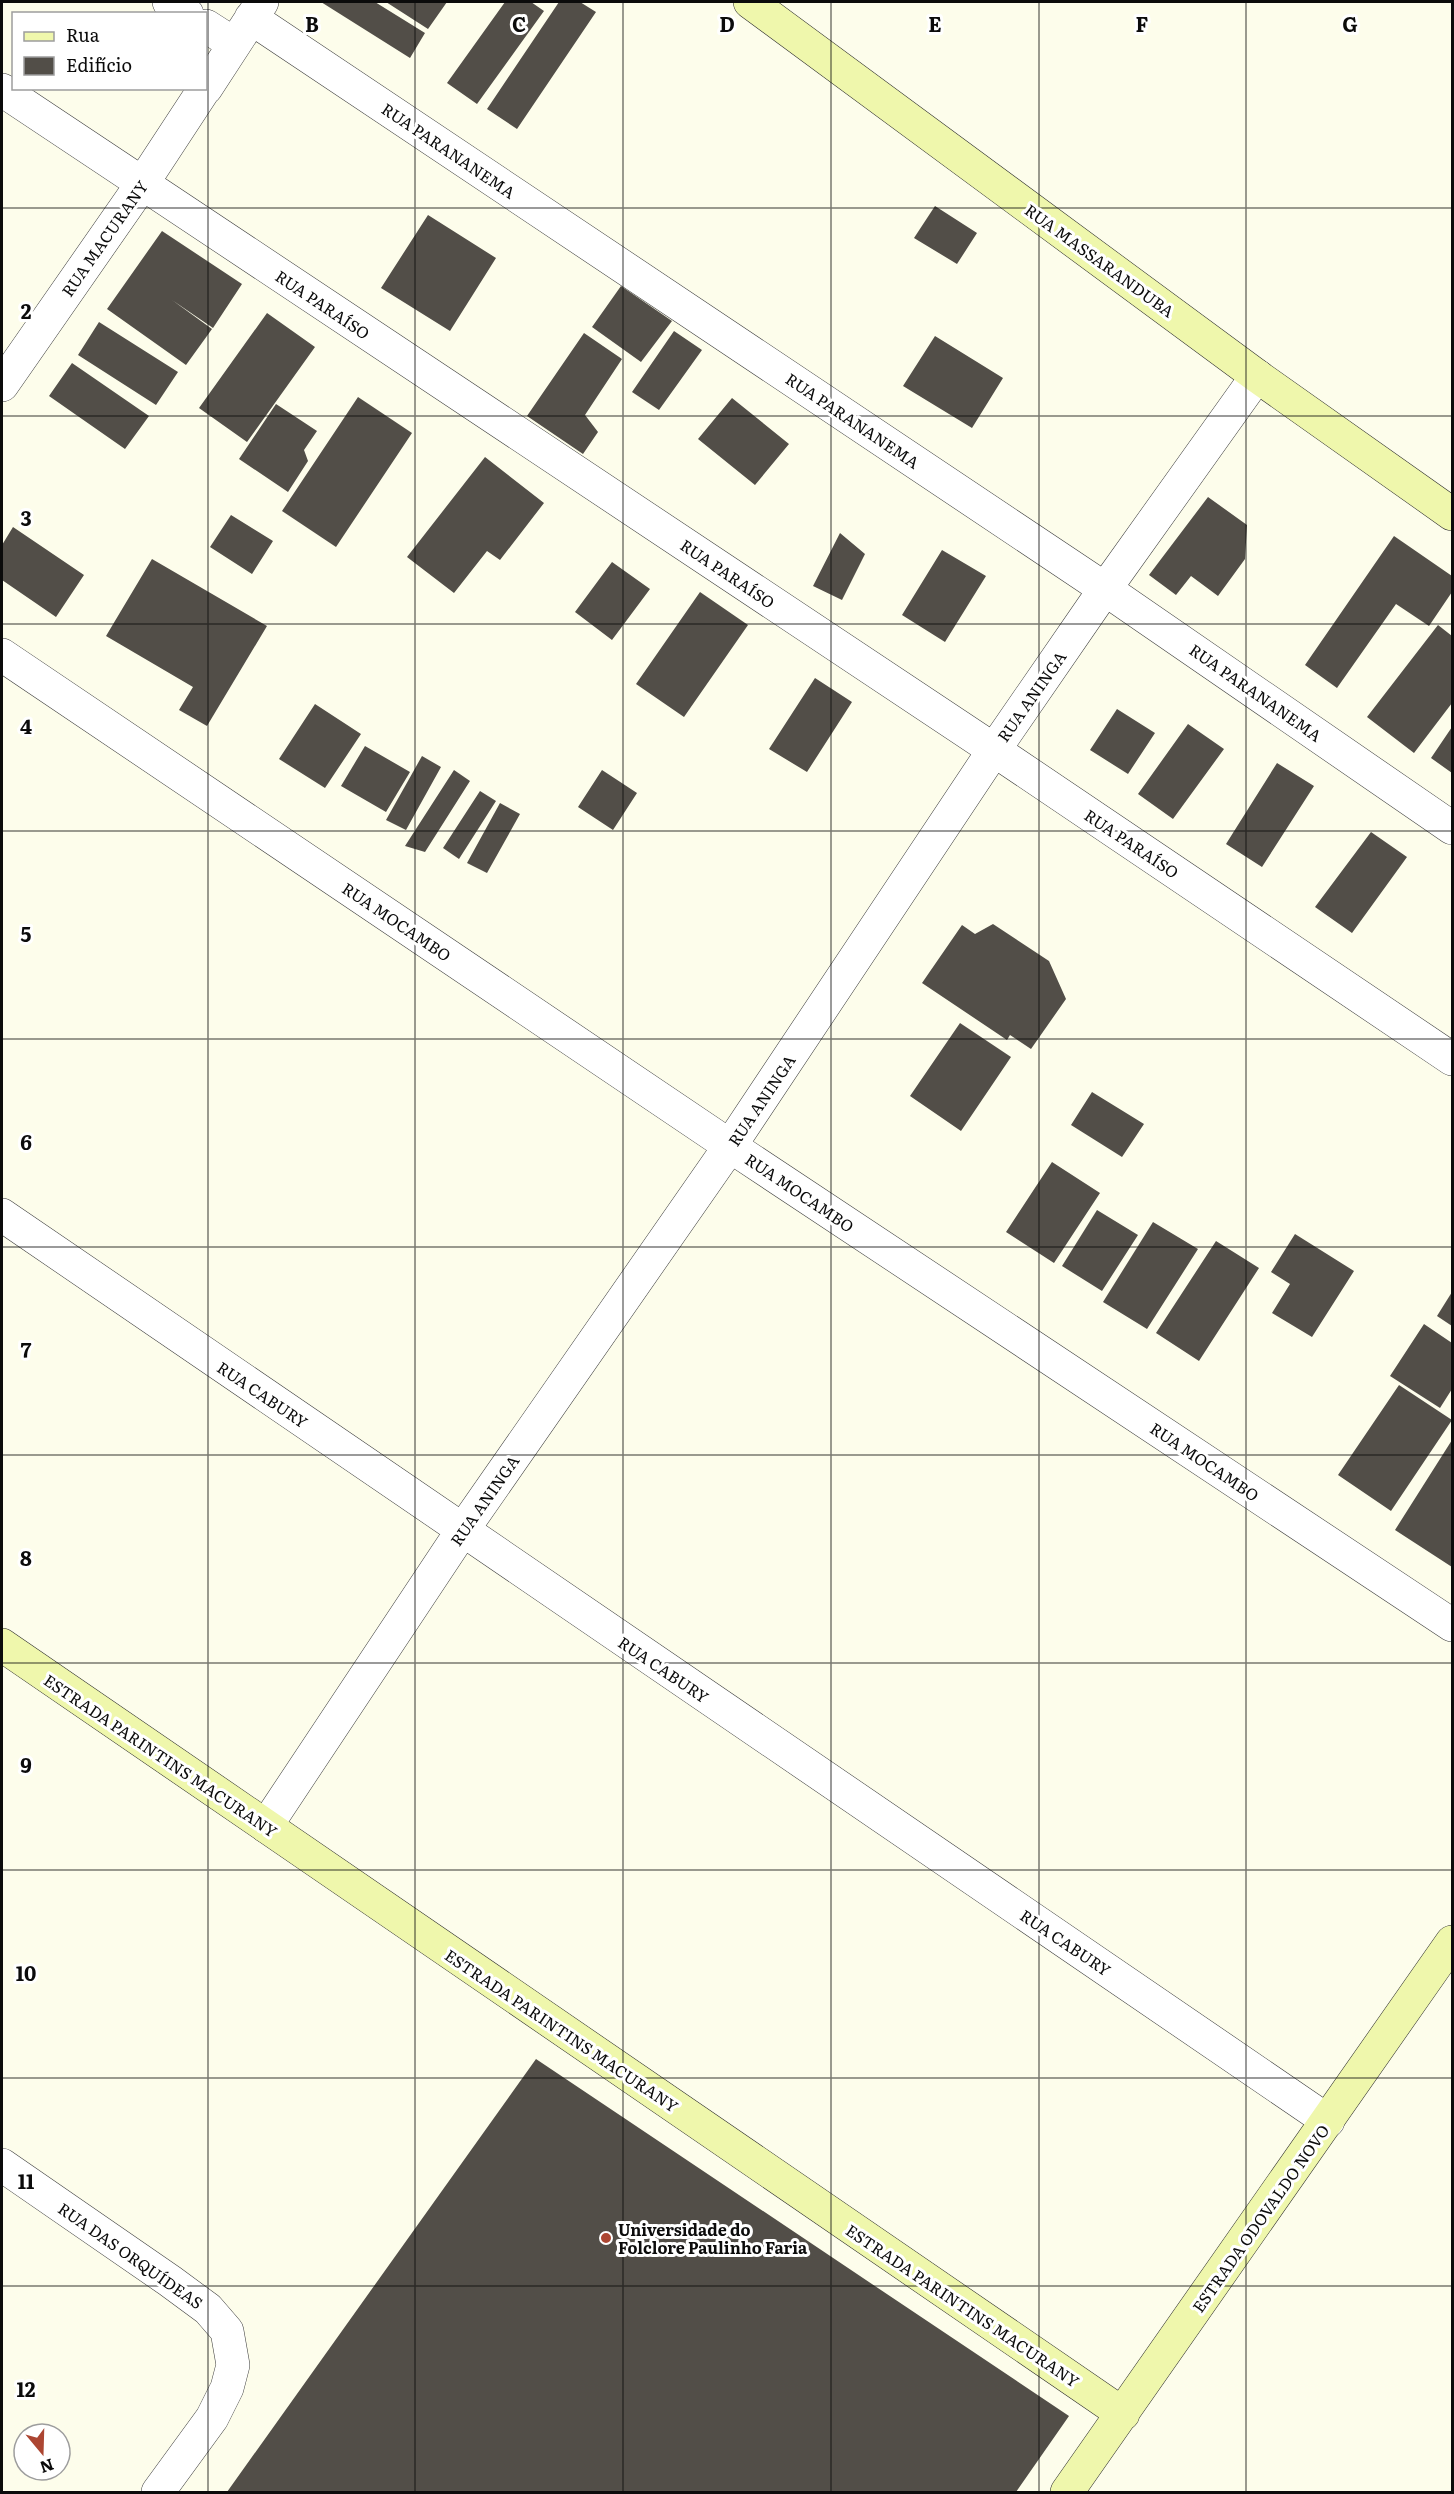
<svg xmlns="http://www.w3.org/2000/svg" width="1454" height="2494" viewBox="0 0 1454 2494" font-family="Literata,serif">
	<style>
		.building { fill: #524e48 }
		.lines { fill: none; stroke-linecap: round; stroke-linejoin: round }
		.street-casing { stroke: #3e3e3e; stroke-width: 34 }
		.secondary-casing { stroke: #2d2d2d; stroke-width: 34 }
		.street { stroke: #fff; stroke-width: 33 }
		.secondary { stroke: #eff7ac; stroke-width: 33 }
		.grid { fill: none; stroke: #0b0b0b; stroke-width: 1.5; stroke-opacity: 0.55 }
		.poi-dot { fill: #ac4632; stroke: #fff; stroke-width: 2 }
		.labels { text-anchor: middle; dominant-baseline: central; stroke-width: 6; stroke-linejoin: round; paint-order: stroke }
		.street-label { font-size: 16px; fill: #0b0b0b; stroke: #fff }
		.poi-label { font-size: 16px; font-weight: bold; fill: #0b0b0b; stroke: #fff; text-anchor: start }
		.grid-label { font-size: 20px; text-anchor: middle; font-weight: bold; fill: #0b0b0b; stroke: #fff; stroke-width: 6; stroke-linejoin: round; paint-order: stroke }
	</style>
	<rect width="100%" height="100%" fill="#fdfdeb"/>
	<path class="building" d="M321 2H375L425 33 410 58Z
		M386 2H447L428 29Z
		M505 2H531L544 11 477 104 447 83Z
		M559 2H580L596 12 517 129 487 109Z
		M935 206 977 233 957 264 914 238Z
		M428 215 496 258 450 331 381 288Z
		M162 231 242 284 213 328 172 300 212 329 186 365 107 309Z
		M621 286 672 321 641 362 592 327Z
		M267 313 315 347 247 442 199 408Z
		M99 322 178 372 156 405 78 355Z
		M674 331 702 350 659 410 632 392Z
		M584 333 622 359 585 415 598 432 583 454 527 416Z
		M935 336 1003 378 972 428 903 386Z
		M72 363 149 416 125 449 49 396Z
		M358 397 412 433 336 547 282 511Z
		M732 398 789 444 755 485 698 439Z
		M276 404 317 431 304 450 308 461 288 492 239 459Z
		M485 457 544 503 500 560 487 551 454 593 407 557Z
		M1208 497 1247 525 1245 559 1218 596 1191 576 1176 595 1149 575Z
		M231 515 273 541 252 574 210 547Z
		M13 527 84 575 56 617 2 580V545Z
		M840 533 865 554 842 600 813 586Z
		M1394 536 1452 576V592L1429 626 1396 604 1337 688 1305 665Z
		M942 550 986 576 945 642 902 615Z
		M152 559 267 626 207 726 179 710 193 687 106 636Z
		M612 562 650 589 612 640 575 612Z
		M700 592 748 625 684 717 636 684Z
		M1438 625 1452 636V703L1414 753 1367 717Z
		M815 678 852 702 807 772 769 749Z
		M315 704 361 734 325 788 279 759Z
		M1117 709 1155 733 1128 774 1090 750Z
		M1188 724 1224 749 1173 819 1138 794Z
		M1452 727V773L1431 758Z
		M365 746 410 772 386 812 341 786Z
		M422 756 441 767 406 830 386 820Z
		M1277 763 1314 786 1262 867 1226 844Z
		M454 770 470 781 425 852 405 846Z
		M602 770 637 793 613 830 578 807Z
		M480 791 496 801 459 859 443 848Z
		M500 803 520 814 487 873 467 863Z
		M1371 832 1407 857 1352 933 1315 907Z
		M993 924 1049 961 1066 999 1031 1049 1010 1035 1007 1040 922 983 962 925 975 934Z
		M960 1023 1011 1057 961 1131 910 1096Z
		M1092 1092 1144 1124 1122 1157 1071 1125Z
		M1052 1162 1100 1193 1054 1263 1006 1232Z
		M1097 1210 1138 1235 1102 1291 1062 1266Z
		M1153 1222 1198 1249 1147 1329 1103 1302Z
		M1295 1234 1354 1271 1312 1337 1272 1313 1290 1284 1271 1272Z
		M1216 1241 1259 1268 1199 1361 1156 1333Z
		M1452 1292V1326L1437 1316Z
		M1424 1324 1452 1343V1389L1440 1408 1390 1376Z
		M1399 1385 1452 1420 1391 1511 1338 1475Z
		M1452 1440V1567L1395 1530Z
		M536 2059 1069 2416 1016 2492H227Z"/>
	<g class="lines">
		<defs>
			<path id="street" d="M169 2 187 14
				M251 18 1105 589 1452 828
				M206 26 234 44
				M206 88 262 2
				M2 90 994 750 1452 1059
				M2 385 142 184 205 88
				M2 655 730 1146 1452 1625
				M2 1215 1328 2121
				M266 1826 462 1531 730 1146 994 750 1105 589 1257 376
				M2 2165 170 2281 208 2309 227 2331 233 2365 227 2388 212 2418 158 2492"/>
			<path id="secondary" d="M750 2 1257 376 1452 514
				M2 1645 1123 2414
				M1067 2492 1452 1942"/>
		</defs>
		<use href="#street" class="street-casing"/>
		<use href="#secondary" class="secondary-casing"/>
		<use href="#street" class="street"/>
		<use href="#secondary" class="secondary"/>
	</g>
	<path class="grid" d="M208 2V2492M415 2V2492M623 2V2492M831 2V2492M1039 2V2492M1246 2V2492M2 208H1452M2 416H1452M2 624H1452M2 831H1452M2 1039H1452M2 1247H1452M2 1455H1452M2 1663H1452M2 1870H1452M2 2078H1452M2 2286H1452"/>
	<circle class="poi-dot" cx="606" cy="2238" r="6"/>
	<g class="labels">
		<g class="street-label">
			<text transform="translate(449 150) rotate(34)">RUA PARANANEMA</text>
			<text transform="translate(104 238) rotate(-55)">RUA MACURANY</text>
			<text transform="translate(1100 260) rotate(36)">RUA MASSARANDUBA</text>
			<text transform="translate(323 304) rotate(34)">RUA PARAÍSO</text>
			<text transform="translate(853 420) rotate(34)">RUA PARANANEMA</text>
			<text transform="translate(728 573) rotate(34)">RUA PARAÍSO</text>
			<text transform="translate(1256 692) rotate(35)">RUA PARANANEMA</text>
			<text transform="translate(1031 696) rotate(-55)">RUA ANINGA</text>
			<text transform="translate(1132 843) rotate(34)">RUA PARAÍSO</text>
			<text transform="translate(397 921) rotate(34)">RUA MOCAMBO</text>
			<text transform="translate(761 1100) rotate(-56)">RUA ANINGA</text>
			<text transform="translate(800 1192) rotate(34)">RUA MOCAMBO</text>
			<text transform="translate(263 1394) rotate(34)">RUA CABURY</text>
			<text transform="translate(1205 1461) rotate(34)">RUA MOCAMBO</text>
			<text transform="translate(484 1500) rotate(-55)">RUA ANINGA</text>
			<text transform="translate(664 1669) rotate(34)">RUA CABURY</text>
			<text transform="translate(161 1755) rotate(34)">ESTRADA PARINTINS MACURANY</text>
			<text transform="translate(1066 1942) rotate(34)">RUA CABURY</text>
			<text transform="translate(562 2030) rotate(34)">ESTRADA PARINTINS MACURANY</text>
			<text transform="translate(1260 2218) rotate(-55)">ESTRADA ODOVALDO NOVO</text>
			<text transform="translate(131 2255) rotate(35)">RUA DAS ORQUÍDEAS</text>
			<text transform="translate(963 2305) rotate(34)">ESTRADA PARINTINS MACURANY</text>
		</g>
		<g class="poi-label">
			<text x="618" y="2229">Universidade do<tspan x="618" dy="18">Folclore Paulinho Faria</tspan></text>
		</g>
	</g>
	<g class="grid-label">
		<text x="312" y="32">B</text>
		<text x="519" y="32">C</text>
		<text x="727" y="32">D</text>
		<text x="935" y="32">E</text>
		<text x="1142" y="32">F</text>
		<text x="1350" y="32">G</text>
		<text x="26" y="319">2</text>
		<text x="26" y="526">3</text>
		<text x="26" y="734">4</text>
		<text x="26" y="942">5</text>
		<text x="26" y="1150">6</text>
		<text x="26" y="1358">7</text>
		<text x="26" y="1566">8</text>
		<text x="26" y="1773">9</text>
		<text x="26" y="1981">10</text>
		<text x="26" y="2189">11</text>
		<text x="26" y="2397">12</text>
	</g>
	<rect width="1454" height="2494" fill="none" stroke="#0b0b0b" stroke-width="6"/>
	<rect x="12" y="12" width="195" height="78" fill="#ffffff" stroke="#9d9d9d" stroke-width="1.5"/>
	<rect x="24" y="32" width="30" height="9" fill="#eff7ac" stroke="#9d9d9d" stroke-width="1.5"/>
	<text x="66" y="42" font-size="18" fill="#0b0b0b">Rua</text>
	<rect x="24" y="57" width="30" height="18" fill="#524e48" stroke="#9d9d9d" stroke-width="1.5"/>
	<text x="66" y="72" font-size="18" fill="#0b0b0b">Edifício</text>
	<g transform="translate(42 2452) rotate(161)"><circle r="28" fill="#ffffff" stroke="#9d9d9d" stroke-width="1.5"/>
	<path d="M0-4.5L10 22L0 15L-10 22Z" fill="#ac4632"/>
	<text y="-9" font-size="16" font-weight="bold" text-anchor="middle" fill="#0b0b0b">N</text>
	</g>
</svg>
